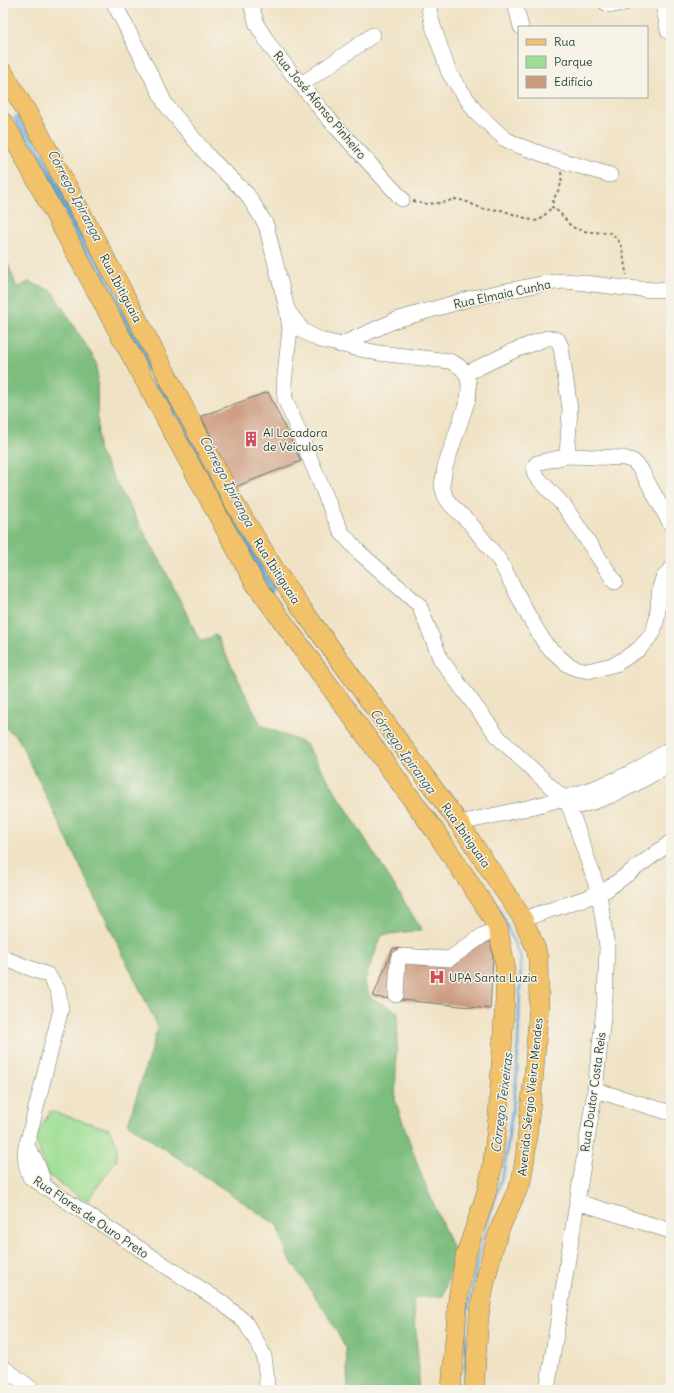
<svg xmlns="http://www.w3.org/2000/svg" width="674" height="1393" viewBox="0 0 674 1393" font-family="Delius,sans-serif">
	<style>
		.green { fill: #9cde94; stroke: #5e8e64 }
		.forest { fill: #7dbd7e; stroke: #4e7d59 }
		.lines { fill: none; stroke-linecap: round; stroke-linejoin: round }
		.stream { stroke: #68a7da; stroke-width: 3 }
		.canal { stroke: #68a7da; stroke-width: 11 }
		.building { fill: #cb9a7f }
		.minor-casing { stroke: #687767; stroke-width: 16 }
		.major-casing { stroke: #687767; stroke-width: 20 }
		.path { stroke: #687767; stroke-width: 2; stroke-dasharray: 3 3; stroke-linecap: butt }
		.minor { stroke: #fff; stroke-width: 15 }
		.major { stroke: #f2c26a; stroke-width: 19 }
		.labels { text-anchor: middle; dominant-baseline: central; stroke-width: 3; stroke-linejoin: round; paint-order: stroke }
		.street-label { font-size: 12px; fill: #1f3d34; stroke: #f7f3e8 }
		.poi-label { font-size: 12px; fill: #1f3d34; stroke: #f7f3e8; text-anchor: start }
		.water-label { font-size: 13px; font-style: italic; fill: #355d66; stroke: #f7f3e8 }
	</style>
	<rect width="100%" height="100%" fill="#f7f3e8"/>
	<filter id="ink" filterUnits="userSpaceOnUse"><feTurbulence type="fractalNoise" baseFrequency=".025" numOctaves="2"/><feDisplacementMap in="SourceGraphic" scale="8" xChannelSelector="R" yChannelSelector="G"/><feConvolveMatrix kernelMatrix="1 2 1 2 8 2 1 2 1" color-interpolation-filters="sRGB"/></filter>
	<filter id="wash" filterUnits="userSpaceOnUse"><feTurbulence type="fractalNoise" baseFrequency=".012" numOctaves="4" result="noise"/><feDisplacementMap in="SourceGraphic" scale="16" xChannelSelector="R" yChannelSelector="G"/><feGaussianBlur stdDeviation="0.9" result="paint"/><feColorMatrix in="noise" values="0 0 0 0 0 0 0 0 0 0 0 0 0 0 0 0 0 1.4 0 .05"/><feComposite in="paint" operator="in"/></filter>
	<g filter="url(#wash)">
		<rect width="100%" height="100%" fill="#f0e2c5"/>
		<path class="green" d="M50 1111 109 1129 117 1145V1159L88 1200 81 1198 47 1174 40 1151 35 1140Z"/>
		<path class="forest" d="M3 262H7L17 288 29 282 52 291 97 363 98 450 162 564 200 641 216 635 261 725 306 744 422 930 382 935 364 982 371 998 398 1012 395 1100 422 1177 455 1254 443 1296 413 1298 419 1369 418 1390H348L346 1349 329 1317 287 1255 278 1226 128 1124 158 1027 18 738 3 726Z"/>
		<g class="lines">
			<path class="stream" d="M465 1388 466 1318 481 1244 504 1170 517 1075 521 958 499 908 474 872"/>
			<path class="canal" d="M19 119 269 589"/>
		</g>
		<g id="blocks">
			<path class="building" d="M268 392 301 461 235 487 201 416Z
				M484 931 491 942 493 957 490 1009 373 997 393 948 449 954Z"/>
		</g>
	</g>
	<g filter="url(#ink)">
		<use href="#blocks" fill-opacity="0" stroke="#687767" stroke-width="1"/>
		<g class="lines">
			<defs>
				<path id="minor" d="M114 3 166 105 209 157 247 194 266 225 287 309 290 329 284 384 285 399 334 516 342 533 359 552 419 605 441 660 447 668 499 738 563 798 570 808 599 893 607 947 605 999 595 1090 547 1390
					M253 3 252 7 257 25 272 49 329 119 402 199
					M428 3 432 23 449 73 476 112 505 139 517 145 556 159 610 175
					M515 3 521 27
					M606 3 611 5 625 3
					M663 3 668 31
					M302 84 373 35
					M288 311 303 331 320 340 378 353 449 361C468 368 471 380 468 399L445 467 442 486 445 496 450 504 469 522 500 561 529 617 546 645 567 664 575 668 588 671 616 664 639 649 653 633 657 618 660 587 663 578 671 569
					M340 345 396 320 472 298 541 284 563 281 577 282 625 288 655 290 671 289
					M467 373 513 351 547 338H552L558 340 561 347 570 409 567 456
					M615 582 565 507 535 475C533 470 533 467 537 463L567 456 624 458 633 461 640 468 671 525
					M570 808C608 800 638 784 671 763
					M459 823C510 812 561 802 610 782 631 774 652 761 671 748
					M523 919 589 897 606 890 671 842
					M3 958 48 975 58 990 61 1009 25 1152 26 1164 30 1177 221 1302 245 1322 257 1342 264 1356 267 1380 266 1390
					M396 995 398 959 403 956 449 959 482 936 498 928
					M595 1090 671 1113
					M26 1145C36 1160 41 1170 44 1187
					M578 1202 671 1231
					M3 1367 33 1390"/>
				<path id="major" d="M3 72 37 129 236 506 274 568 297 602 459 823 523 919 536 949 538 958 539 1004 534 1072 525 1158 521 1182 500 1228 492 1253 485 1283 479 1316 474 1390
					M3 122 15 141 254 582 435 831 483 903 498 928 505 965V999L498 1117 492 1169 486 1194 465 1257 458 1298 451 1390"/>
			</defs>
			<use href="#minor" class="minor-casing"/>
			<use href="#major" class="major-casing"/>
			<path class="path" d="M561 172C564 190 553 193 552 207 560 212 564 218 570 225 579 233 598 232 610 233 626 242 622 260 627 275
				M413 201 424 204 441 203 456 199 465 201 483 209 501 210 534 221 540 220 552 207"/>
			<use href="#minor" class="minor"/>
			<use href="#major" class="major"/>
		</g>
	</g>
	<defs>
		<symbol id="building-bare" viewBox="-9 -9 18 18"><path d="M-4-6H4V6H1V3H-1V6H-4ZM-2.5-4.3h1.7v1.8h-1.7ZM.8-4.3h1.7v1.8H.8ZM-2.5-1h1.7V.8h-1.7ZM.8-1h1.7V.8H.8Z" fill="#d1495b" stroke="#f7f3e8" stroke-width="2.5" paint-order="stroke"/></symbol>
		<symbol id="hospital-bare" viewBox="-9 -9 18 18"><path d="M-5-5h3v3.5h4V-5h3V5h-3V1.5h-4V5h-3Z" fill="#d1495b" stroke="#f7f3e8" stroke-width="2.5" paint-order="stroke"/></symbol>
	</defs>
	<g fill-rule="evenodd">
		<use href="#building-bare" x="240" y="428" width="22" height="22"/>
		<use href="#hospital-bare" x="426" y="966" width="22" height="22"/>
	</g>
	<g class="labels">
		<g class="street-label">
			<text transform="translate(320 105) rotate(50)">Rua José Afonso Pinheiro</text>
			<text transform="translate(121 288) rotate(62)">Rua Ibitiguaia</text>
			<text transform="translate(502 294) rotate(-12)">Rua Elmaia Cunha</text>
			<text transform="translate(277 571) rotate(57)">Rua Ibitiguaia</text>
			<text transform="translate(466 835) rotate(55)">Rua Ibitiguaia</text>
			<text transform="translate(593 1092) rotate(-82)">Rua Doutor Costa Reis</text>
			<text transform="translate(530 1097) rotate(-84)">Avenida Sérgio Vieira Mendes</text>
			<text transform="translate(91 1217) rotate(34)">Rua Flores de Ouro Preto</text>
		</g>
		<g class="poi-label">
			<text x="263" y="432">Al Locadora<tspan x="263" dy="14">de Veículos</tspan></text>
			<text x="449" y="977">UPA Santa Luzia</text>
		</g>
		<g class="water-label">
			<text transform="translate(75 195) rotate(62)">Córrego Ipiranga</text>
			<text transform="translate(227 481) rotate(62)">Córrego Ipiranga</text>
			<text transform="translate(403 751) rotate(54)">Córrego Ipiranga</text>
			<text transform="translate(502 1103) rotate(-83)">Córrego Teixeiras</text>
		</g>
	</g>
	<rect width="674" height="1393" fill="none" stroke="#f7f3e8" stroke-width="16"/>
	<rect x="518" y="26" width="130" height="72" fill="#f7f3e8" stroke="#a1aaa0"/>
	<rect x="526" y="39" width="20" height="6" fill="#f2c26a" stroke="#a1aaa0"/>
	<text x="554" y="46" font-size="12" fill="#1f3d34">Rua</text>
	<rect x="526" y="56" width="20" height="12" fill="#9cde94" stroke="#a1aaa0"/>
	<text x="554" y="66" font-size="12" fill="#1f3d34">Parque</text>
	<rect x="526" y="76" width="20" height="12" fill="#cb9a7f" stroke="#a1aaa0"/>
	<text x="554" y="86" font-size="12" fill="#1f3d34">Edifício</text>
</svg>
